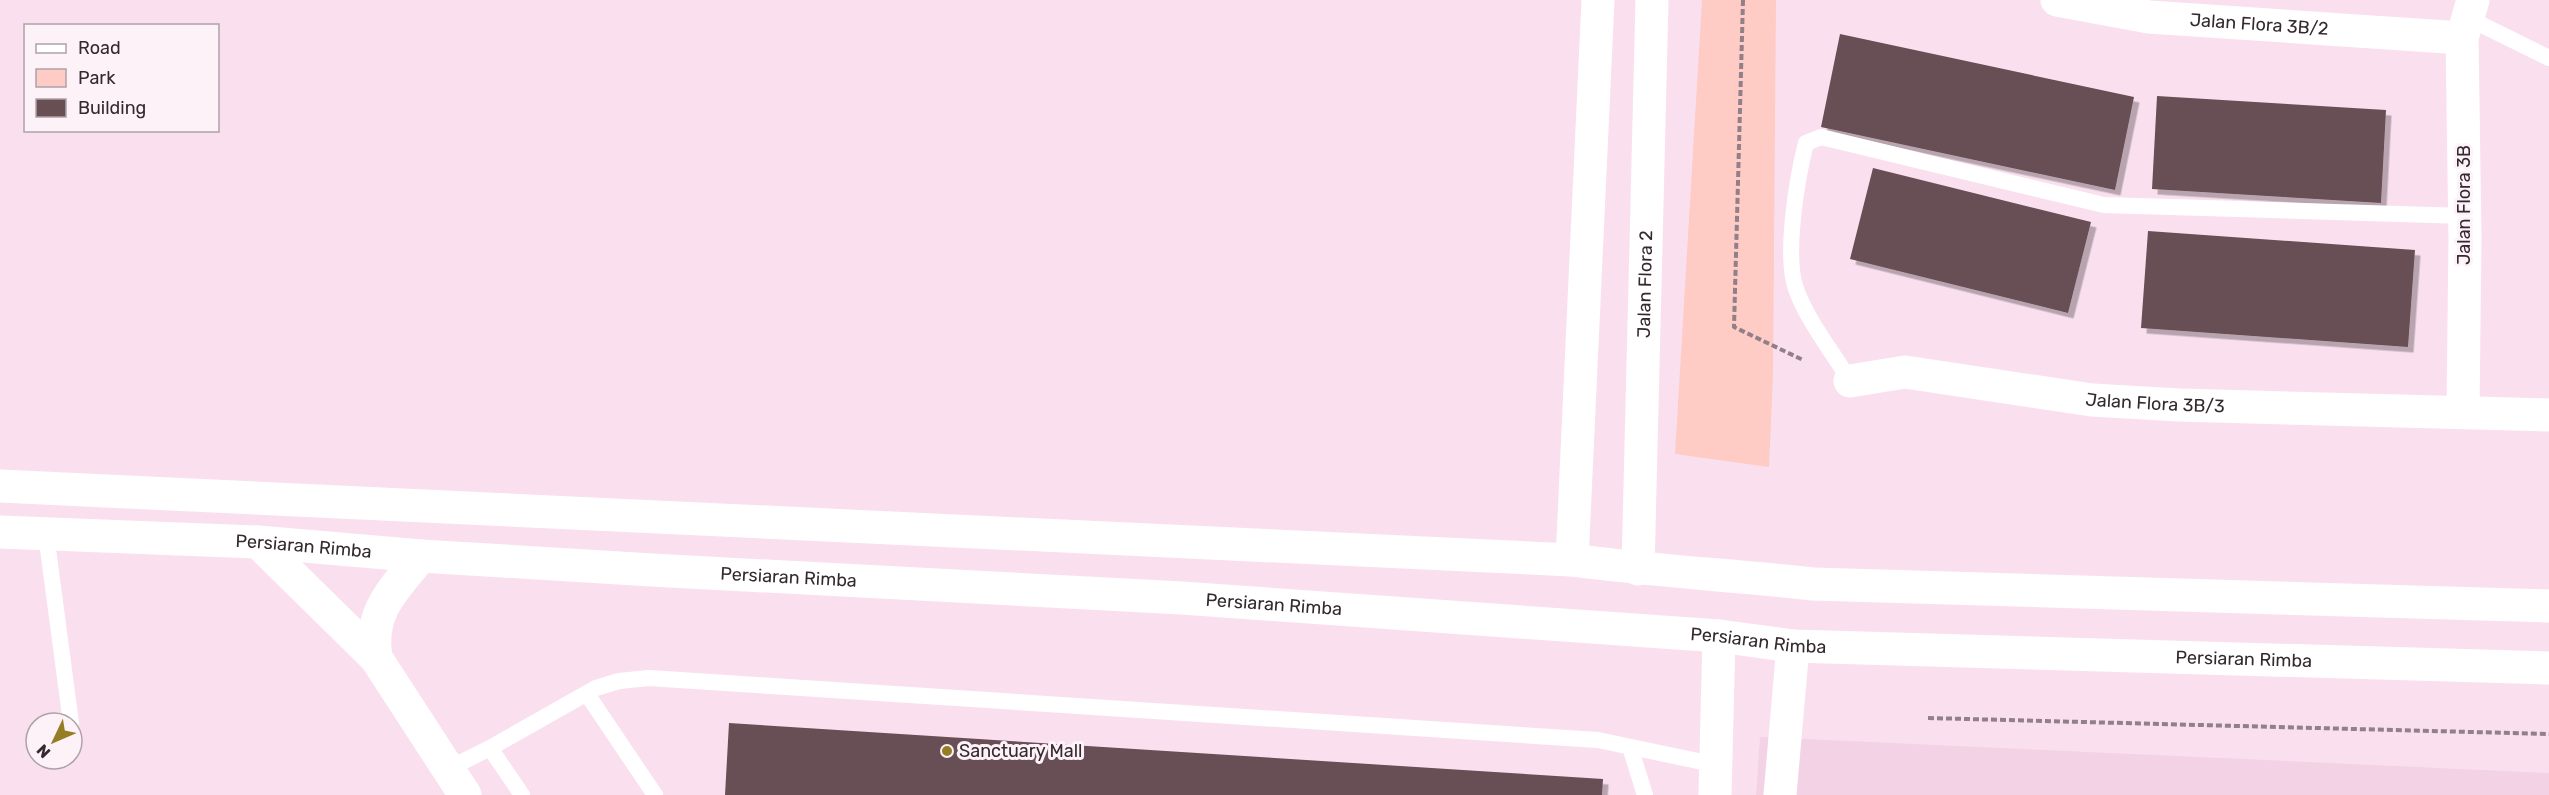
<svg xmlns="http://www.w3.org/2000/svg" width="2549" height="795" viewBox="0 0 2549 795" font-family="Rubik,sans-serif">
	<style>
		.built { fill: #f2d2e4 }
		.green { fill: #fecbc5 }
		.building { fill: #684f54; filter: url(#shadow) }
		.lines { fill: none; stroke-linecap: round; stroke-linejoin: round }
		.path { stroke: #917f89; stroke-width: 4; stroke-dasharray: 6 3; stroke-linecap: butt }
		.lane { stroke: #fff; stroke-width: 16 }
		.street { stroke: #fff; stroke-width: 33 }
		.secondary { stroke: #fff; stroke-width: 33 }
		.poi-dot { fill: #957d25; stroke: #fdf2f8; stroke-width: 2 }
		.labels { text-anchor: middle; dominant-baseline: central; stroke-width: 6; stroke-linejoin: round; paint-order: stroke }
		.street-label { font-size: 18px; fill: #33292f; stroke: #fdf2f8 }
		.poi-label { font-size: 18px; fill: #33292f; stroke: #fdf2f8; text-anchor: start }
	</style>
	<defs>
		<filter id="shadow"><feDropShadow dx="5.5" dy="5.5" stdDeviation="0" flood-color="#0004"/></filter>
	</defs>
	<rect width="100%" height="100%" fill="#fae0ef"/>
	<path class="built" d="M1760 737 2549 773V795H1756Z"/>
	<path class="green" d="M1702 0H1776L1773 376 1769 467 1675 454Z"/>
	<path class="building" d="M1840 34 2134 97 2115 190 1821 127Z
		M2157 96 2386 110 2381 203 2152 189Z
		M1873 168 2091 222 2068 313 1850 259Z
		M2148 231 2415 250 2408 347 2141 328Z
		M729 723 1603 779 1602 795H725Z"/>
	<g class="lines">
		<path class="path" d="M1743 0 1734 327 1803 360
			M1928 718 2549 734"/>
		<path class="lane" d="M2468 18 2549 58
			M1850 381C1832 351 1808 322 1796 289 1784 256 1797 178 1806 143L1821 137 2104 205 2465 216
			M46 534 71 723
			M587 694 655 795
			M1630 747 1645 795
			M448 769 490 748
			M522 795 490 748 596 688 619 681 649 678 1598 740 1717 765"/>
		<g class="street">
			<path id="s1" d="M2057 0 2149 17 2462 38"/>
			<path id="s2" d="M1850 381 1905 372 2092 400 2179 405 2549 415"/>
			<path d="M2463 411 2465 238 2462 38 2473 0"/>
			<path d="M258 542 376 658 465 795"/>
			<path d="M376 658C368 612 394 589 421 556"/>
			<path d="M1715 795 1719 636"/>
			<path d="M1780 795 1793 646"/>
		</g>
		<g class="secondary">
			<path d="M0 486 1572 560C1652 571 1733 575 1813 584L2549 606"/>
			<path id="s3" d="M0 532 258 542 421 556 652 570 1182 598 1719 636 1793 646 2549 668"/>
			<path d="M1572 560 1598 0"/>
			<path id="s4" d="M1638 569 1652 0"/>
		</g>
	</g>
	<circle class="poi-dot" cx="947" cy="751" r="6"/>
	<g class="labels">
		<g class="street-label">
			<text stroke="none"><textPath href="#s1" startOffset="204">Jalan Flora 3B/2</textPath></text>
			<text transform="translate(2464 205) rotate(-90)">Jalan Flora 3B</text>
			<text stroke="none"><textPath href="#s4" startOffset="285">Jalan Flora 2</textPath></text>
			<text stroke="none"><textPath href="#s2" startOffset="308">Jalan Flora 3B/3</textPath></text>
			<text stroke="none"><textPath href="#s3" startOffset="304">Persiaran Rimba</textPath></text>
			<text stroke="none"><textPath href="#s3" startOffset="790">Persiaran Rimba</textPath></text>
			<text stroke="none"><textPath href="#s3" startOffset="1276">Persiaran Rimba</textPath></text>
			<text stroke="none"><textPath href="#s3" startOffset="1762">Persiaran Rimba</textPath></text>
			<text stroke="none"><textPath href="#s3" startOffset="2248">Persiaran Rimba</textPath></text>
		</g>
		<g class="poi-label">
			<text x="959" y="751">Sanctuary Mall</text>
		</g>
	</g>
	<rect x="24" y="24" width="195" height="108" fill="#fdf2f8" stroke="#aca2a8" stroke-width="1.5"/>
	<rect x="36" y="44" width="30" height="9" fill="#ffffff" stroke="#aca2a8" stroke-width="1.5"/>
	<text x="78" y="54" font-size="18" fill="#33292f">Road</text>
	<rect x="36" y="69" width="30" height="18" fill="#fecbc5" stroke="#aca2a8" stroke-width="1.5"/>
	<text x="78" y="84" font-size="18" fill="#33292f">Park</text>
	<rect x="36" y="99" width="30" height="18" fill="#684f54" stroke="#aca2a8" stroke-width="1.5"/>
	<text x="78" y="114" font-size="18" fill="#33292f">Building</text>
	<g transform="translate(54 741) rotate(226)"><circle r="28" fill="#fdf2f8" stroke="#aca2a8" stroke-width="1.5"/>
	<path d="M0-4.5L10 22L0 15L-10 22Z" fill="#957d25"/>
	<text y="-9" font-size="16" font-weight="bold" text-anchor="middle" fill="#33292f">N</text>
	</g>
</svg>
